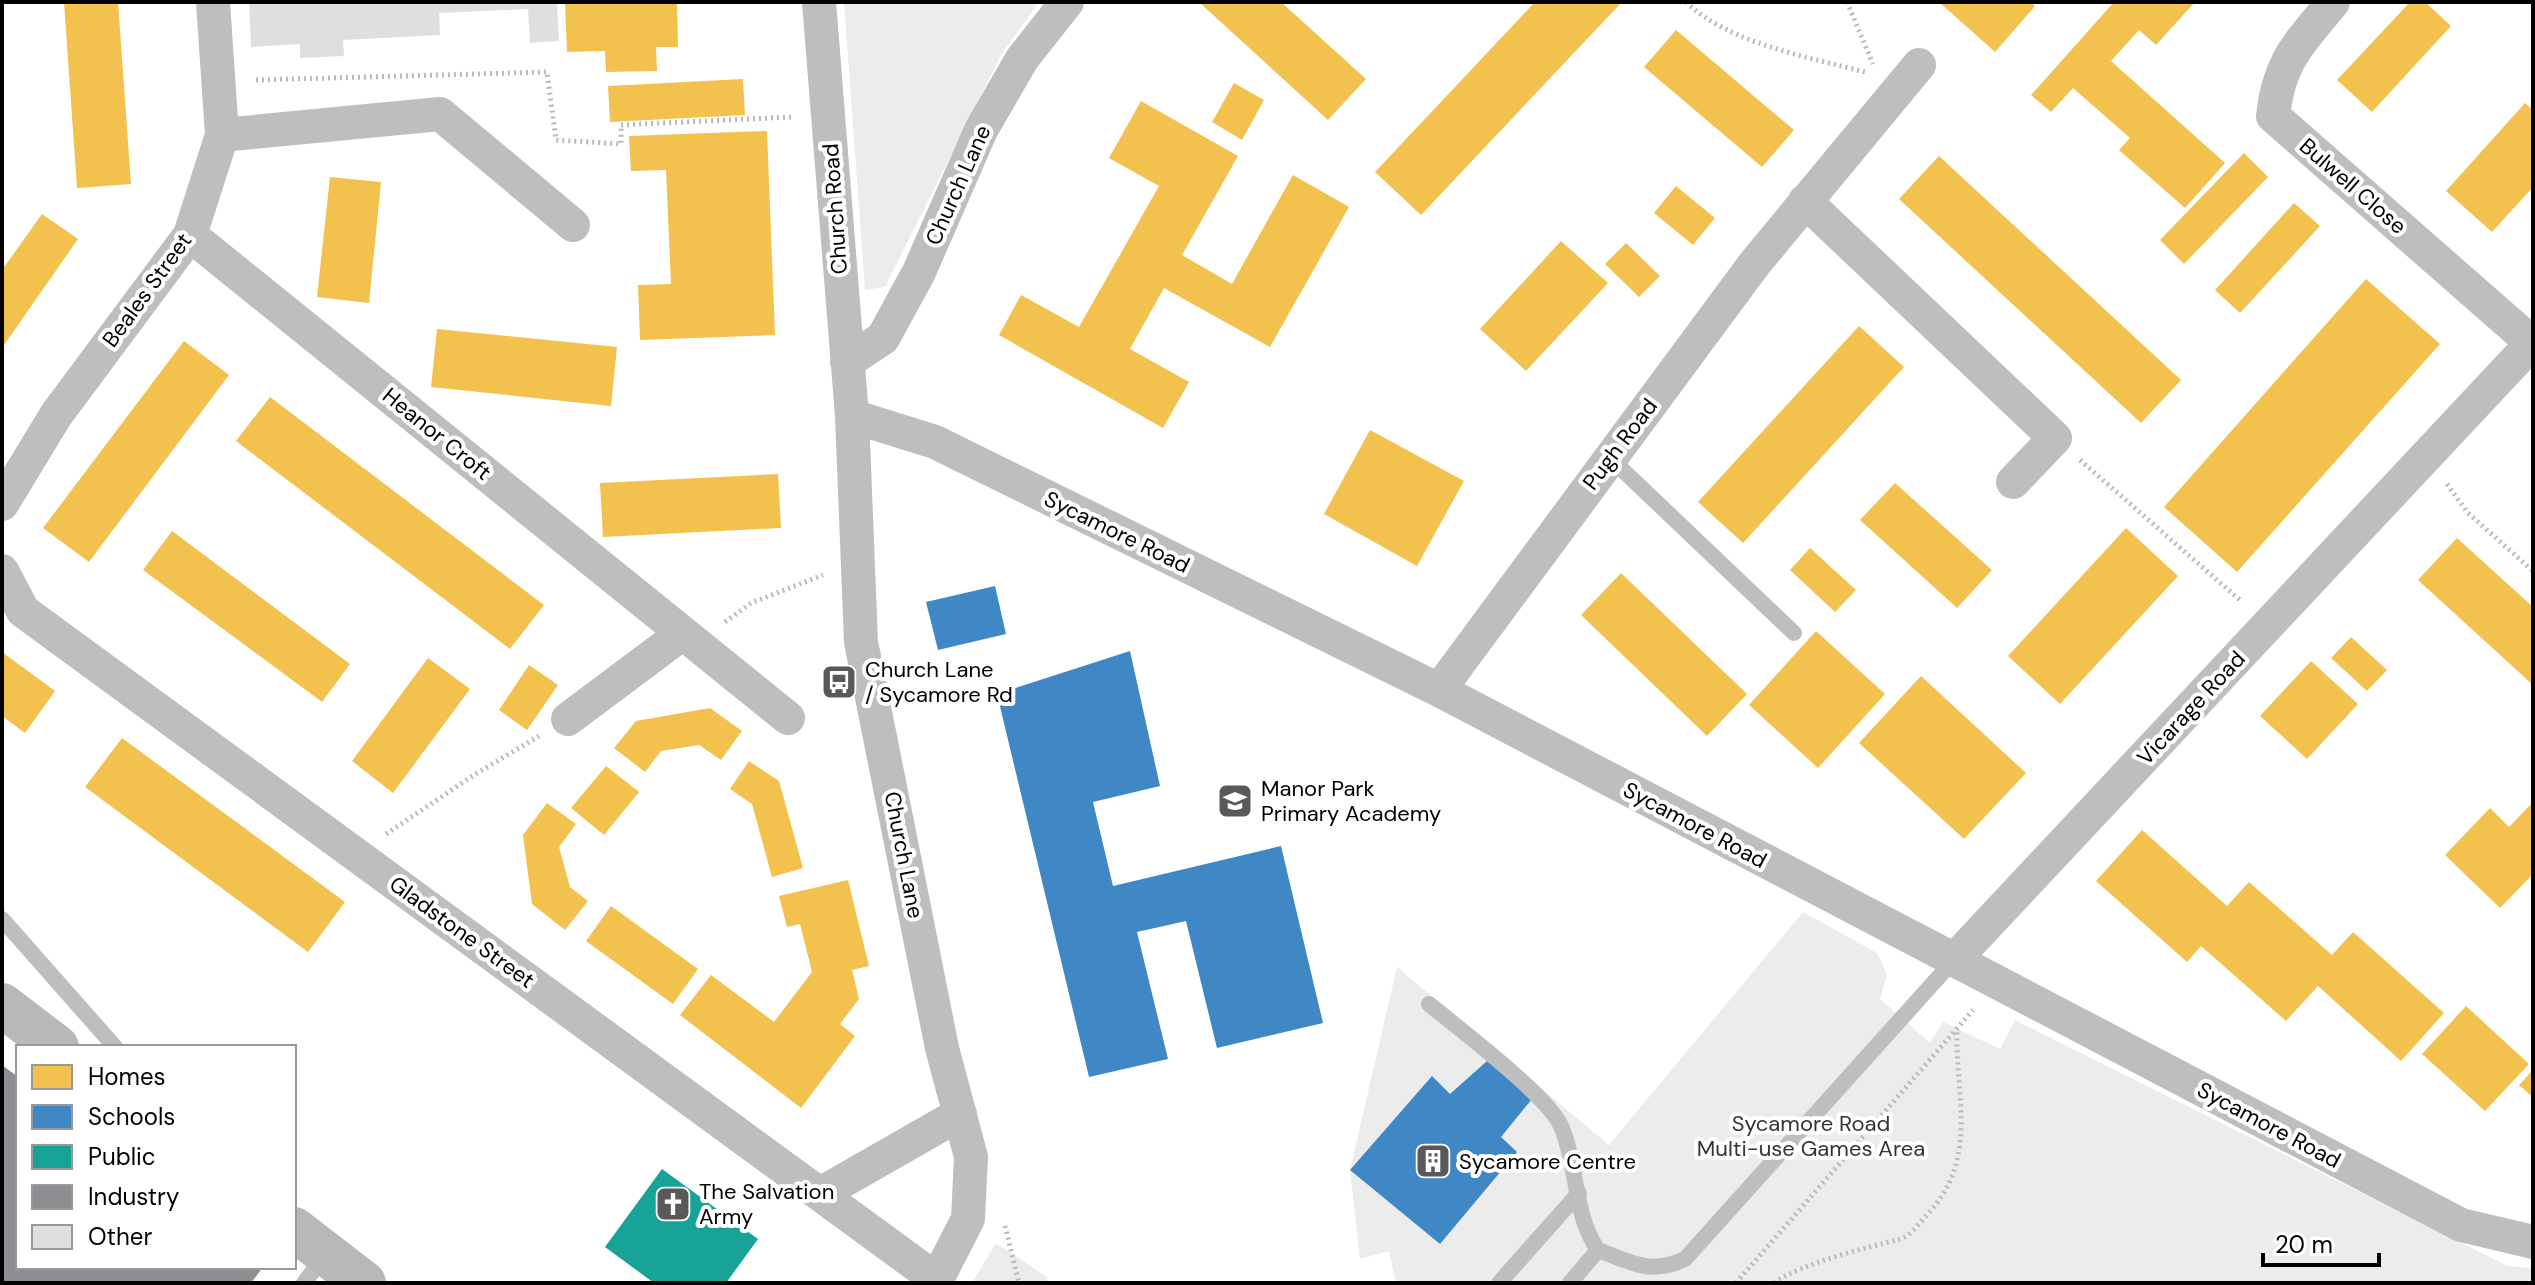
<svg xmlns="http://www.w3.org/2000/svg" width="2535" height="1285" viewBox="0 0 2535 1285" font-family="'DM Sans',sans-serif">
	<style>
		.green { fill: #ececec }
		.homes { fill: #f2c14e }
		.schools { fill: #3f88c5 }
		.public { fill: #17a398 }
		.industry { fill: #8d8d92 }
		.building { fill: #dfdfdf }
		.lines { fill: none; stroke-linecap: round; stroke-linejoin: round }
		.path { stroke: #b9b9b9; stroke-width: 5; stroke-dasharray: 2 4; stroke-linecap: butt }
		.service { stroke: #bebebe; stroke-width: 16 }
		.minor { stroke: #bebebe; stroke-width: 34 }
		.secondary { stroke: #b8b8b8; stroke-width: 44 }
		.labels { text-anchor: middle; dominant-baseline: central; stroke-width: 8; stroke-linejoin: round; paint-order: stroke }
		.street-label { font-size: 22px; fill: #000; stroke: #fff }
		.poi-label { font-size: 22px; fill: #000; stroke: #fff; text-anchor: start }
		.park-label { font-size: 22px; fill: #333; stroke: #fff }
	</style>
	<rect width="100%" height="100%" fill="#fff"/>
	<path class="green" d="M844 2H1039L1001 55 885 287 865 290Z
		M1803 912 1877 953 1887 974 1880 999 1930 1043 1943 1022 2000 1049 2015 1020 2508 1266 2533 1268V1283H1396L1389 1251 1360 1259 1350 1170 1397 967 1609 1145Z
		M996 1243 1047 1277 1048 1283H972Z"/>
	<path class="homes" d="M64 2H118L131 184 77 188Z
		M565 2H677L678 47H656L657 71 606 72 605 51 567 52Z
		M1199 2H1281L1366 79 1328 120Z
		M1535 2H1622L1421 215 1375 172Z
		M1939 2H2031L2035 6 1995 52Z
		M2114 2H2195L2156 45 2139 30 2111 61 2225 163 2185 208 2119 150 2130 138 2073 88 2051 112 2031 95Z
		M2410 2H2425L2451 26 2372 112 2337 80Z
		M1676 30 1794 130 1762 167 1644 67Z
		M743 79 745 115 610 122 608 86Z
		M1234 83 1264 100 1242 140 1212 122Z
		M1141 101 1238 156 1182 255 1232 284 1293 175 1349 207 1270 347 1164 288 1130 349 1189 382 1163 428 999 335 1021 295 1079 327 1159 186 1109 158Z
		M2525 103 2533 110V187L2492 232 2446 191Z
		M767 131 775 335 640 340 638 285 671 284 666 170 631 171 629 136Z
		M2244 153 2268 177 2184 264 2160 240Z
		M1939 156 2181 380 2141 423 1899 199Z
		M330 177 381 182 369 303 317 297Z
		M1676 186 1715 218 1693 245 1654 213Z
		M2294 203 2320 226 2240 313 2215 290Z
		M42 214 78 239 2 348V270Z
		M1561 241 1608 283 1526 371 1480 329Z
		M1626 243 1660 276 1639 297 1605 264Z
		M2366 279 2440 344 2237 572 2164 507Z
		M1859 326 1904 367 1743 543 1698 502Z
		M437 329 617 347 611 406 431 387Z
		M184 341 229 375 89 562 43 528Z
		M270 397 544 605 510 649 236 441Z
		M1370 430 1464 481 1417 566 1324 514Z
		M778 474 781 528 603 537 600 483Z
		M1895 483 1992 570 1957 608 1860 520Z
		M2126 528 2178 576 2060 704 2008 656Z
		M172 531 350 664 322 702 143 570Z
		M2457 538 2533 607V685L2418 580Z
		M1810 548 1856 590 1835 612 1790 570Z
		M1621 573 1747 694 1707 736 1581 615Z
		M1816 631 1885 694 1818 768 1749 705Z
		M2351 637 2387 670 2367 691 2331 658Z
		M2 652 55 691 25 733 2 716Z
		M428 658 470 689 393 793 352 761Z
		M2311 661 2358 704 2307 759 2260 716Z
		M529 665 558 685 527 730 499 710Z
		M1921 676 2026 773 1964 839 1859 743Z
		M710 708 742 731 721 760 699 745 661 751 645 772 614 748 636 721Z
		M122 738 345 902 308 952 85 787Z
		M749 761 779 781 803 868 772 877 752 804 730 789Z
		M606 766 639 792 604 835 571 808Z
		M2533 802V874L2500 908 2445 855 2490 808 2509 827Z
		M547 803 576 824 559 847 570 887 588 901 565 930 532 904 523 835Z
		M2142 830 2227 906 2249 882 2332 955 2353 932 2444 1013 2401 1061 2318 986 2286 1021 2201 946 2187 962 2096 881Z
		M848 880 869 966 852 970 859 999 840 1024 855 1036 801 1108 680 1015 711 975 774 1022 812 972 800 924 787 927 779 896Z
		M611 906 698 969 673 1004 586 941Z
		M2466 1006 2529 1064 2485 1111 2422 1054Z
		M2533 1070V1097L2519 1085Z"/>
	<path class="schools" d="M995 586 1006 634 938 650 926 602Z
		M1130 651 1160 786 1093 802 1113 886 1281 846 1323 1023 1217 1048 1186 921 1137 932 1168 1059 1089 1077 997 694Z
		M1487 1061 1532 1099 1501 1137 1517 1152 1440 1244 1350 1170 1432 1076 1450 1094Z"/>
	<path class="public" d="M662 1169 758 1239 726 1283H654L605 1247Z"/>
	<path class="industry" d="M2 1065 18 1077V1267H263L251 1283H2Z"/>
	<path class="building" d="M249 2H557L559 41 530 43 528 9 439 13 440 35 343 40 344 56 300 58V44L251 47Z"/>
	<g class="lines">
		<path class="path" d="M1686 2C1728 43 1808 57 1865 72
			M1847 2 1873 64
			M256 80 547 72 556 140 621 144V125L791 117
			M2080 460 2241 601
			M2447 484 2467 512 2533 571
			M725 622 751 603 823 575
			M386 834 474 775 539 736
			M1005 1226 1019 1283
			M1736 1283 1973 1010
			M1774 1283C1802 1263 1866 1248 1900 1239 1911 1236 1919 1223 1927 1215 1980 1158 1955 1096 1957 1029"/>
		<path class="service" d="M1610 458 1794 633
			M2 919 115 1047
			M1429 1004C1459 1029 1547 1095 1561 1126 1578 1165 1573 1215 1598 1250 1632 1263 1651 1275 1685 1259L1954 960
			M304 1283 325 1255
			M1499 1283 1579 1193
			M1570 1283 1598 1250"/>
		<path class="minor" d="M819 2 852 416 861 642 942 1048 971 1157 968 1219 935 1283
			M2333 2C2299 44 2279 60 2273 116L2532 343
			M222 135 440 114 573 225
			M1805 201 2055 438 2013 482
			M190 235 788 718
			M847 362 883 338 919 272 981 130 1022 59 1067 2
			M852 416 935 442 1439 690 2461 1225 2533 1242
			M2 504 56 415 190 235 222 135 213 2
			M2 571 23 611 937 1280
			M1439 690 1755 263 1919 65
			M568 719 683 633
			M1954 960 2533 342
			M820 1194 960 1114"/>
		<path class="secondary" d="M2 1005 57 1047
			M294 1229 364 1283"/>
	</g>
	<defs>
		<symbol id="bus-square" viewBox="-11 -11 22 22"><rect x="-9" y="-9" width="18" height="18" rx="4" fill="#595959" stroke="#fff"/><path d="M-5-6H5V4H4V6H2V4H-2V6H-4V4H-5ZM-3.5-4V0h7V-4ZM-3.5 1.2v1.5H-2V1.2ZM2 1.2v1.5H3.5V1.2Z" fill="#fff"/></symbol>
		<symbol id="school-square" viewBox="-11 -11 22 22"><rect x="-9" y="-9" width="18" height="18" rx="4" fill="#595959" stroke="#fff"/><path d="M0-5L7-2L0 1L-7-2ZM-4 1L0 2.5L4 1V4Q0 6-4 4Z" fill="#fff"/></symbol>
		<symbol id="building-square" viewBox="-11 -11 22 22"><rect x="-9" y="-9" width="18" height="18" rx="4" fill="#595959" stroke="#fff"/><path d="M-4-6H4V6H1V3H-1V6H-4ZM-2.5-4.3h1.7v1.8h-1.7ZM.8-4.3h1.7v1.8H.8ZM-2.5-1h1.7V.8h-1.7ZM.8-1h1.7V.8H.8Z" fill="#fff"/></symbol>
		<symbol id="church-square" viewBox="-11 -11 22 22"><rect x="-9" y="-9" width="18" height="18" rx="4" fill="#595959" stroke="#fff"/><path d="M-1.2-6h2.4v3.5h3.3v2.4h-3.3V6h-2.4V-.1h-3.3v-2.4h3.3Z" fill="#fff"/></symbol>
	</defs>
	<g fill-rule="evenodd">
		<use href="#bus-square" x="819" y="662" width="40" height="40"/>
		<use href="#school-square" x="1215" y="781" width="40" height="40"/>
		<use href="#building-square" x="1413" y="1141" width="40" height="40"/>
		<use href="#church-square" x="653" y="1184" width="40" height="40"/>
	</g>
	<g class="labels">
		<g class="street-label">
			<text transform="translate(958 185) rotate(-66)">Church Lane</text>
			<text transform="translate(2353 186) rotate(41)">Bulwell Close</text>
			<text transform="translate(835 209) rotate(-94)">Church Road</text>
			<text transform="translate(147 290) rotate(-54)">Beales Street</text>
			<text transform="translate(437 434) rotate(39)">Heanor Croft</text>
			<text transform="translate(1620 444) rotate(-53)">Pugh Road</text>
			<text transform="translate(1117 532) rotate(26)">Sycamore Road</text>
			<text transform="translate(2191 708) rotate(-47)">Vicarage Road</text>
			<text transform="translate(1695 825) rotate(28)">Sycamore Road</text>
			<text transform="translate(904 855) rotate(79)">Church Lane</text>
			<text transform="translate(462 932) rotate(36)">Gladstone Street</text>
			<text transform="translate(2269 1125) rotate(28)">Sycamore Road</text>
		</g>
		<g class="poi-label">
			<text x="865" y="669">Church Lane<tspan x="865" dy="25">/ Sycamore Rd</tspan></text>
			<text x="1261" y="788">Manor Park<tspan x="1261" dy="25">Primary Academy</tspan></text>
			<text x="1459" y="1161">Sycamore Centre</text>
			<text x="699" y="1191">The Salvation<tspan x="699" dy="25">Army</tspan></text>
		</g>
		<g class="park-label">
			<text x="1811" y="1123">Sycamore Road<tspan x="1811" dy="25">Multi-use Games Area</tspan></text>
		</g>
	</g>
	<rect width="2535" height="1285" fill="none" stroke="#000000" stroke-width="8"/>
	<rect x="16" y="1045" width="280" height="224" fill="#ffffff" stroke="#999999" stroke-width="2"/>
	<rect x="32" y="1065" width="40" height="24" fill="#f2c14e" stroke="#999999" stroke-width="2"/>
	<text x="88" y="1085" font-size="24" fill="#000000">Homes</text>
	<rect x="32" y="1105" width="40" height="24" fill="#3f88c5" stroke="#999999" stroke-width="2"/>
	<text x="88" y="1125" font-size="24" fill="#000000">Schools</text>
	<rect x="32" y="1145" width="40" height="24" fill="#17a398" stroke="#999999" stroke-width="2"/>
	<text x="88" y="1165" font-size="24" fill="#000000">Public</text>
	<rect x="32" y="1185" width="40" height="24" fill="#8d8d92" stroke="#999999" stroke-width="2"/>
	<text x="88" y="1205" font-size="24" fill="#000000">Industry</text>
	<rect x="32" y="1225" width="40" height="24" fill="#dfdfdf" stroke="#999999" stroke-width="2"/>
	<text x="88" y="1245" font-size="24" fill="#000000">Other</text>
	<path d="M2263 1253v12h116v-12" fill="none" stroke="#000000" stroke-width="4"/>
	<text x="2275" y="1253" font-size="24" fill="#000000" stroke="#ffffff" stroke-width="6" paint-order="stroke">20 m</text>
</svg>
